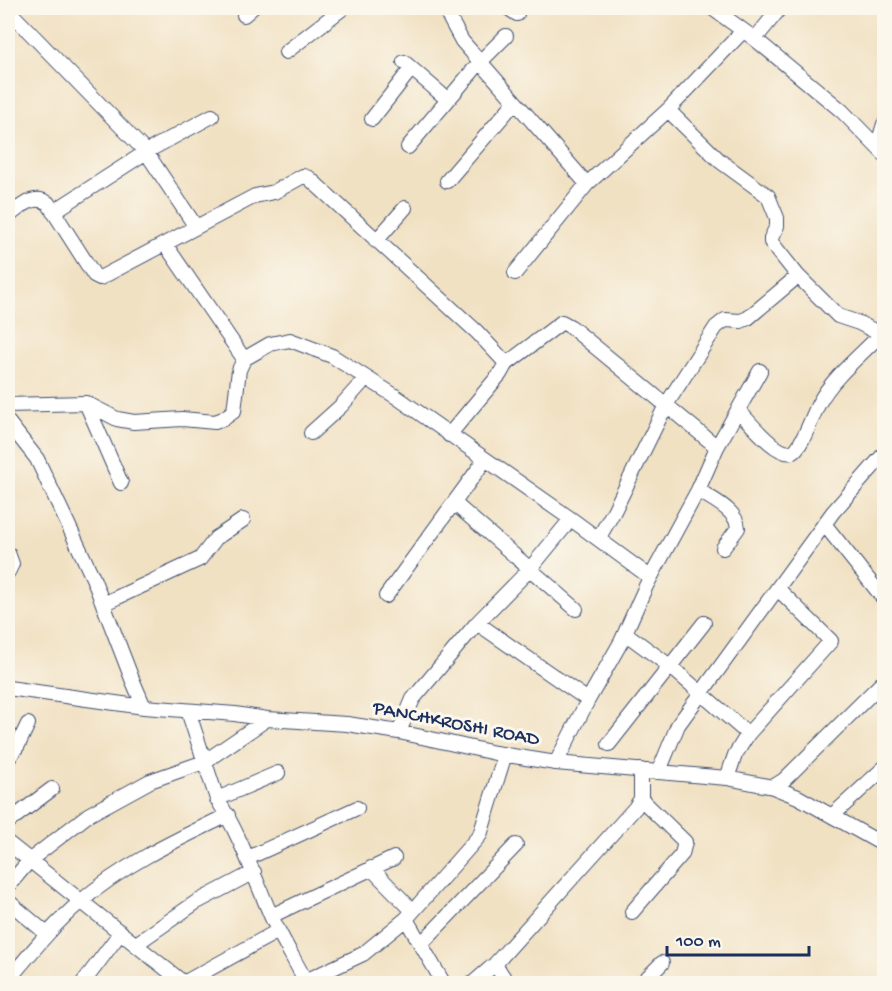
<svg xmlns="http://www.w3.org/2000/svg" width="892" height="991" viewBox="0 0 892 991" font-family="'Gochi Hand',sans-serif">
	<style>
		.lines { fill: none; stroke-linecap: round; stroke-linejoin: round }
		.minor-casing { stroke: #3b4a6d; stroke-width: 16 }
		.minor { stroke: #fff; stroke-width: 14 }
		.labels { text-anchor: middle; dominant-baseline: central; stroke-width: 6; stroke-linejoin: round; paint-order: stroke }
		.street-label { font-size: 20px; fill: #1b2f5e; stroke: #fbf7ec }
	</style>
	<rect width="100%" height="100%" fill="#fbf7ec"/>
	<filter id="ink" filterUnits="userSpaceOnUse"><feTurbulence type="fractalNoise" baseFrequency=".0167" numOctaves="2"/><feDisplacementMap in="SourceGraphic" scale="12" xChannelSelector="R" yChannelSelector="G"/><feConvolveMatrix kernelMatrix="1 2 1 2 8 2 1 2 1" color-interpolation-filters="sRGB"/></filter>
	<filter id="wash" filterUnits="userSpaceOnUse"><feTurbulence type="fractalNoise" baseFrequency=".008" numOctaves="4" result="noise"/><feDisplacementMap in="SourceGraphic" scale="24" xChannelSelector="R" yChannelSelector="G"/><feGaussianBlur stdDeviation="1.35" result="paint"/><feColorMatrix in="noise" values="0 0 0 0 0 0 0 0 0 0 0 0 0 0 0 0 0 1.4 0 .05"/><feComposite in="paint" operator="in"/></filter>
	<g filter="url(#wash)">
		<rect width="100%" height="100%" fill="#f1e1c3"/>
	</g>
	<g filter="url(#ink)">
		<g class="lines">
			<defs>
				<path id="minor" d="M508 8 517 14
					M712 8 755 39 842 111 884 154
					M8 10 146 152 196 227
					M244 15 252 8
					M449 17 462 41 587 184 668 110 743 31
					M755 39 780 8
					M286 52 343 8
					M404 62 448 100
					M668 110 720 161 768 196 777 218V226L771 238V242L798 276 838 316 859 323 884 336
					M372 119 411 69
					M408 147 481 61 506 36
					M877 147 884 124
					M447 181 515 102
					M53 212 151 149 212 116
					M8 216C20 208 33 193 48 203L94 275 100 278 255 196 274 192 303 176 309 178 477 332 504 361 505 365 500 374 449 435
					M376 241 405 208
					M165 244 244 359
					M515 273 587 184
					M505 365 562 322 571 327 717 447
					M86 403 121 483
					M8 405 86 403 117 419 134 422 182 419 215 422 223 419 234 411 239 370 244 359 270 344 290 340 332 356 395 396 571 519 530 569 477 623 413 699 399 732
					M738 410C748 420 777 457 792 452 802 448 813 414 819 403 833 377 861 355 881 334
					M8 422 37 459 65 518 93 578 132 679 144 707
					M311 433 341 406 366 378
					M698 490C711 499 737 510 738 528L723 548
					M454 503 576 609
					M571 519 650 577
					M825 525 884 599
					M598 539 614 511 666 405 716 327 725 320 741 321 748 318 798 276
					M8 553 12 564 8 572
					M386 596 485 460
					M103 604 200 559 216 538 243 520
					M477 623 588 700
					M625 633 671 667 748 734
					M8 688 144 707 235 714 267 719 347 724 399 732 495 753 556 763 727 778 773 787 798 797 884 845
					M188 711 217 799
					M609 744 704 623
					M8 759 18 745 28 724
					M556 763 588 700 621 642 646 586 698 490 717 447 760 371
					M659 771 678 725 833 512 884 454
					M278 773 217 799C241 836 254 877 272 918 282 939 294 959 305 980
					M727 778 735 755 748 734 831 641 779 590
					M773 787 784 780 884 681
					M833 815 884 768
					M8 822 52 789
					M8 843 185 984
					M248 858 357 808
					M371 868 413 911
					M8 886 30 860 88 815 150 781 204 762 267 719
					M8 901 47 934
					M632 912 682 854 685 842 641 799
					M271 916 394 858
					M136 944 195 903 254 872
					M421 944 516 845
					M495 964 508 984
					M8 980C31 953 53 925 80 902 124 864 176 840 228 815
					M82 984 121 932
					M182 984 278 931
					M299 984 363 954 406 919
					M444 984 406 919 480 835 505 754
					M472 984 495 964 635 808 641 799V770
					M641 984 662 963"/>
			</defs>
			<use href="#minor" class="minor-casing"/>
			<use href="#minor" class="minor"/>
		</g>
	</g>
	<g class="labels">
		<g class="street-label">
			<text transform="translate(456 725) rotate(11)">PANCHKROSHI ROAD</text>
		</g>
	</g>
	<rect width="892" height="991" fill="none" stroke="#fbf7ec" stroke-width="30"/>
	<path d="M667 946v9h142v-9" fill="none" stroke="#1b2f5e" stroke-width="3"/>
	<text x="676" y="946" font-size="18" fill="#1b2f5e" stroke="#fbf7ec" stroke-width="4.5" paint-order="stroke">100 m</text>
</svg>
